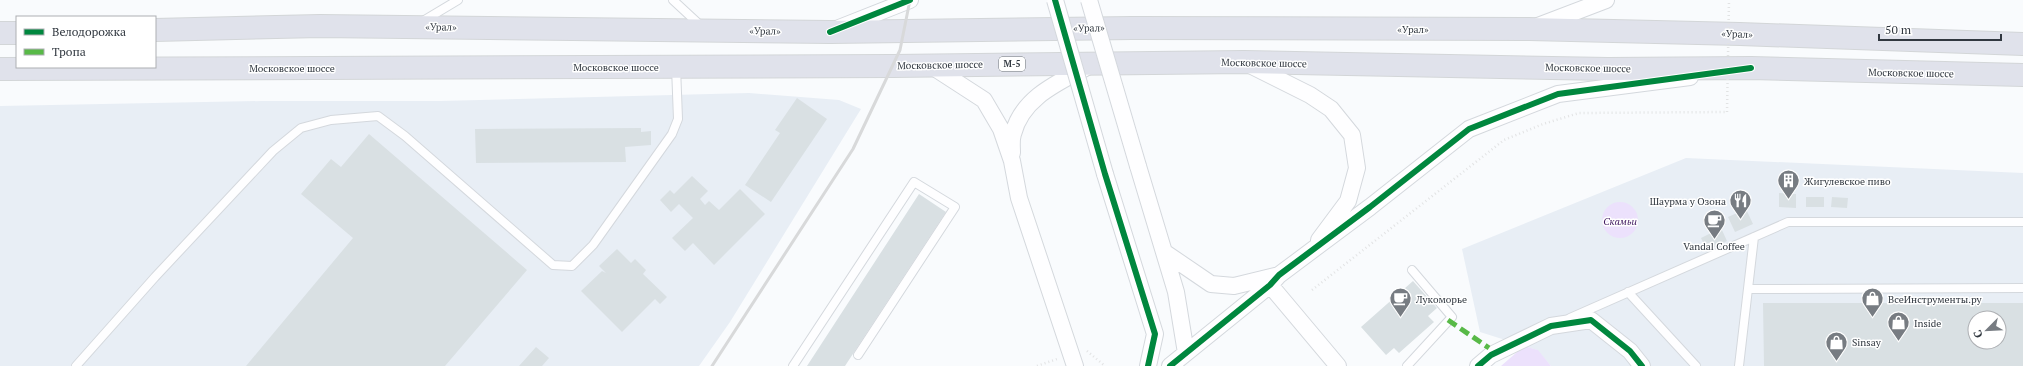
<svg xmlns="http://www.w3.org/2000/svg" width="2023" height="366" viewBox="0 0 2023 366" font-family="'PT Serif',serif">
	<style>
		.built { fill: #e8eef5; fill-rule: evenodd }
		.green { fill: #ece1fc }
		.building { fill: #d9e0e3; fill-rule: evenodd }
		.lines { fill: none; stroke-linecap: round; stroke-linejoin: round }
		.lane-casing { stroke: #d4d8dd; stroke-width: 10 }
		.street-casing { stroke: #d4d8dd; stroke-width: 18 }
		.highway-casing { stroke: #d3d6d8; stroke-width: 24 }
		.path { stroke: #e2e3e4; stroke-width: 2.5; stroke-dasharray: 1 3; stroke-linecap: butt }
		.lane { stroke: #fefeff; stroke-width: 8 }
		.street { stroke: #fefeff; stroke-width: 16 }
		.highway { stroke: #e0e2eb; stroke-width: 22 }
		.rail { stroke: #d8d9da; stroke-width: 3 }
		.street-bridge-casing { stroke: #d4d8dd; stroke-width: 18; stroke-linecap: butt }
		.path-bridge { stroke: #e2e3e4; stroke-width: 2.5; stroke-dasharray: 1 3; stroke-linecap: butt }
		.street-bridge { stroke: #fefeff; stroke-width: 16 }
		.quiet { stroke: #58b947; stroke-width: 5; stroke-dasharray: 10 5; stroke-linecap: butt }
		.cycleway-casing { stroke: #fff; stroke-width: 8 }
		.cycleway { stroke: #00873e; stroke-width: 6 }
		.labels { text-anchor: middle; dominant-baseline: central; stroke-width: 3; stroke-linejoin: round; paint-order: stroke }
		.shield { fill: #fff; stroke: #6f7479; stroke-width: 1 }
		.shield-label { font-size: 9px; font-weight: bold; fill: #313840 }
		.street-label { font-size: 10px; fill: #313840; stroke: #fff }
		.poi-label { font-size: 10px; fill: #313840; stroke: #fff; text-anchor: start }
		.park-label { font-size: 10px; font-style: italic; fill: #421a61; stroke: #fff }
	</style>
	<rect width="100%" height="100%" fill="#f9fbfd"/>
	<path class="built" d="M749 93 839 100 861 109 730 322 699 366H0V106L262 101H440Z
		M1686 158 2023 173V366H1551L1537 350 1480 332 1462 249ZM1975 318H1999V342H1975Z"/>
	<path class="green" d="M1602 220a18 18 0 1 1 36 0a18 18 0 1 1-36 0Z
		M1524 346 1538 350 1551 366H1501Z"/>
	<path class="building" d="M797 98 827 119 771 202 745 185 780 133 775 130Z
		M641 128V132L651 131V145L625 147 626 162 476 163 475 129Z
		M369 134 527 270 445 366H246L353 238 301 194 331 159 341 167Z
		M692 176 708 191 700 199 705 205 709 201 719 210 740 189 765 214 714 265 693 243 685 251 672 238 693 218 679 204 671 212 660 200 670 190 674 194Z
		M1779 193 1796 194V208L1779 207Z
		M919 194 946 212 845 366H807Z
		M1806 197H1824V207H1806Z
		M1832 197 1848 198 1847 208 1831 207Z
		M1746 209 1753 224 1735 232 1728 217Z
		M1721 228 1727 241 1707 251 1701 238Z
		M617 249 631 263 635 259 646 270 643 274 667 297 660 304 655 299 622 332 581 291 602 271 606 273 599 266Z
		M1413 281 1437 308 1428 316 1434 322 1399 353 1394 348 1386 355 1361 327Z
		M1763 303H2023V366H1764ZM1975 318H1999V342H1975Z
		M536 347 549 358 542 366H519Z"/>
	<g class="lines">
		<defs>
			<path id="lane" d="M673 0 701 26
				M423 21 458 0
				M1748 289 2023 288
				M1628 292 1696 366
				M1570 318 1788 222H2023
				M76 366 155 277 273 151 301 128 331 120 378 116 405 136 553 265 572 266 593 245 672 134 678 119 676 67
				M793 366 914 182 955 207 858 355
				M1407 366 1452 317 1412 270
				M1739 366 1754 237"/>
			<path id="street" d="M1538 26 1606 0
				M839 28 910 0
				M1248 64 1310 95 1331 109 1352 135 1357 168 1348 201 1319 240
				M930 65 984 100 1001 129 1012 161 1019 198 1075 366
				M1012 153C1012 147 1011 140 1013 134 1022 98 1057 83 1087 67
				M1138 166 1176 292 1186 353
				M1105 174 1155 334 1148 366
				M1164 252 1211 284 1234 286 1279 275
				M1270 285 1338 366
				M1170 366 1270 285 1279 275 1370 207 1469 129 1558 94 1690 77
				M1478 366 1491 355 1551 326 1591 320 1630 351 1642 366"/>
			<path id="highway" d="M155 30 320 26 830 32 1132 28 1529 29 1740 34 2023 44
				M0 33H17
				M0 69 893 66 1244 62 1608 69 1751 68 2023 75"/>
		</defs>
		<use href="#lane" class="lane-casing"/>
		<use href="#street" class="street-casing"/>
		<use href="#highway" class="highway-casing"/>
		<path class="path" d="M1312 290 1504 140 1543 124 1579 113 1727 112
			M1087 351 1105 366
			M1037 366 1057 359"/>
		<use href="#lane" class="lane"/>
		<use href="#street" class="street"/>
		<use href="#highway" class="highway"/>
		<path class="rail" d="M712 366 853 149 900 50 910 0"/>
		<defs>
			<path id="street-bridge" d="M1055 0 1105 174
				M1089 0 1138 166"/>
		</defs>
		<use href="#street-bridge" class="street-bridge-casing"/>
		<path class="path-bridge" d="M1727 112 1729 0"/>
		<use href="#street-bridge" class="street-bridge"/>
		<path class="quiet" d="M1448 320 1489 348"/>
		<defs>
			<path id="cycleway" d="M1055 0 1105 174 1155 334 1148 366
				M830 32 910 0
				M1170 366 1270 285 1279 275 1370 207 1469 129 1558 94 1751 68
				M1478 366 1491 355 1551 326 1591 320 1630 351 1642 366"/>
		</defs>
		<use href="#cycleway" class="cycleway-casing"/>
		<use href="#cycleway" class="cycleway"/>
	</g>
	<defs>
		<symbol id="building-pin" viewBox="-11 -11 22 30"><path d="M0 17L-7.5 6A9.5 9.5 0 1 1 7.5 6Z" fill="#777c82" stroke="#fff"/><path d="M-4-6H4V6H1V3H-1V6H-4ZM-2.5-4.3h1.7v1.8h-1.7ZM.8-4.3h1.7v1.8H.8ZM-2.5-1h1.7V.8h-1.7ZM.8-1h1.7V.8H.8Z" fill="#fff"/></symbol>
		<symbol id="restaurant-pin" viewBox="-11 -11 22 30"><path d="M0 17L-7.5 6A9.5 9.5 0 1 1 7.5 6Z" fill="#777c82" stroke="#fff"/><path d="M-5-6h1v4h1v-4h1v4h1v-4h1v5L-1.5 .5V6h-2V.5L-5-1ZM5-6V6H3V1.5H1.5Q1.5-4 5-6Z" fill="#fff"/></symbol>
		<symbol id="cafe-pin" viewBox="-11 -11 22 30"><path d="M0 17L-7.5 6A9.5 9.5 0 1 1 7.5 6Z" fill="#777c82" stroke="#fff"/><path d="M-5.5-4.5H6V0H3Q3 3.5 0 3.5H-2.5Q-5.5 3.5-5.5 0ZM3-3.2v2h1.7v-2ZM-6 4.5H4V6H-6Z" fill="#fff"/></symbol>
		<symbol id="shop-pin" viewBox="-11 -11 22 30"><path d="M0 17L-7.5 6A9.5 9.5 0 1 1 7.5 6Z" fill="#777c82" stroke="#fff"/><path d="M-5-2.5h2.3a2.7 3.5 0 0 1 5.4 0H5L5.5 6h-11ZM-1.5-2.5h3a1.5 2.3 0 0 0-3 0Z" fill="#fff"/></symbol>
	</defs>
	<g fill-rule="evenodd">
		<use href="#building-pin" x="1776" y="168" width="25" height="34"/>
		<use href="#restaurant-pin" x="1728" y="188" width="25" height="34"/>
		<use href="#cafe-pin" x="1702" y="208" width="25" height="34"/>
		<use href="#cafe-pin" x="1388" y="286" width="25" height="34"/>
		<use href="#shop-pin" x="1860" y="286" width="25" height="34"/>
		<use href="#shop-pin" x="1886" y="310" width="25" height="34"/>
		<use href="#shop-pin" x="1824" y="330" width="25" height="34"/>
	</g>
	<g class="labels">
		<rect class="shield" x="999" y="57" width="26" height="14" rx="3"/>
		<g class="shield-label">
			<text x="1012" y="64">М-5</text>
		</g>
		<g class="street-label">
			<text transform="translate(441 27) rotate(1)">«Урал»</text>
			<text transform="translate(1089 28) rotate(-1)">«Урал»</text>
			<text x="1413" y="29">«Урал»</text>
			<text transform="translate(765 31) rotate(1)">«Урал»</text>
			<text transform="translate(1737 34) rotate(2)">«Урал»</text>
			<text transform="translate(1264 63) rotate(1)">Московское шоссе</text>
			<text transform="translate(940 65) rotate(-1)">Московское шоссе</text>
			<text x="616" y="67">Московское шоссе</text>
			<text x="292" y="68">Московское шоссе</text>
			<text transform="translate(1588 68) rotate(1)">Московское шоссе</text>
			<text transform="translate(1911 73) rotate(1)">Московское шоссе</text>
		</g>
		<g class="poi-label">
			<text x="1804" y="181">Жигулевское пиво</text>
			<text x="1726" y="201" text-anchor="end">Шаурма у Озона</text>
			<text x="1714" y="246" text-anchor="middle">Vandal Coffee</text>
			<text x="1416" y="299">Лукоморье</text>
			<text x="1888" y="299">ВсеИнструменты.ру</text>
			<text x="1914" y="323">Inside</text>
			<text x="1852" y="342">Sinsay</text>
		</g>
		<g class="park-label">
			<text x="1620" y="221">Скамьи</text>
		</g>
	</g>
	<rect x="16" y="16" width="140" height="52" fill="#ffffff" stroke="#adafb3"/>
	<rect x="24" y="29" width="20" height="6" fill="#00873e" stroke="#adafb3"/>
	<text x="52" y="36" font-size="12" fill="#313840">Велодорожка</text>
	<rect x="24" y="49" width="20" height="6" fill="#58b947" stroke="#adafb3"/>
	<text x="52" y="56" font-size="12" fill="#313840">Тропа</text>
	<g transform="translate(1987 330) rotate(246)"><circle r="19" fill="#ffffff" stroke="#adafb3"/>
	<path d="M0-3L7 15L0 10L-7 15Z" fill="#777c82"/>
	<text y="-6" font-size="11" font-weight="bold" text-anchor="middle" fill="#313840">С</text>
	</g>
	<path d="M1879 34v6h122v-6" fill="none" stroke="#313840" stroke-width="2"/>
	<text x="1885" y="34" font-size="12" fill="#313840" stroke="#ffffff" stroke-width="3" paint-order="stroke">50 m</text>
</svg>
